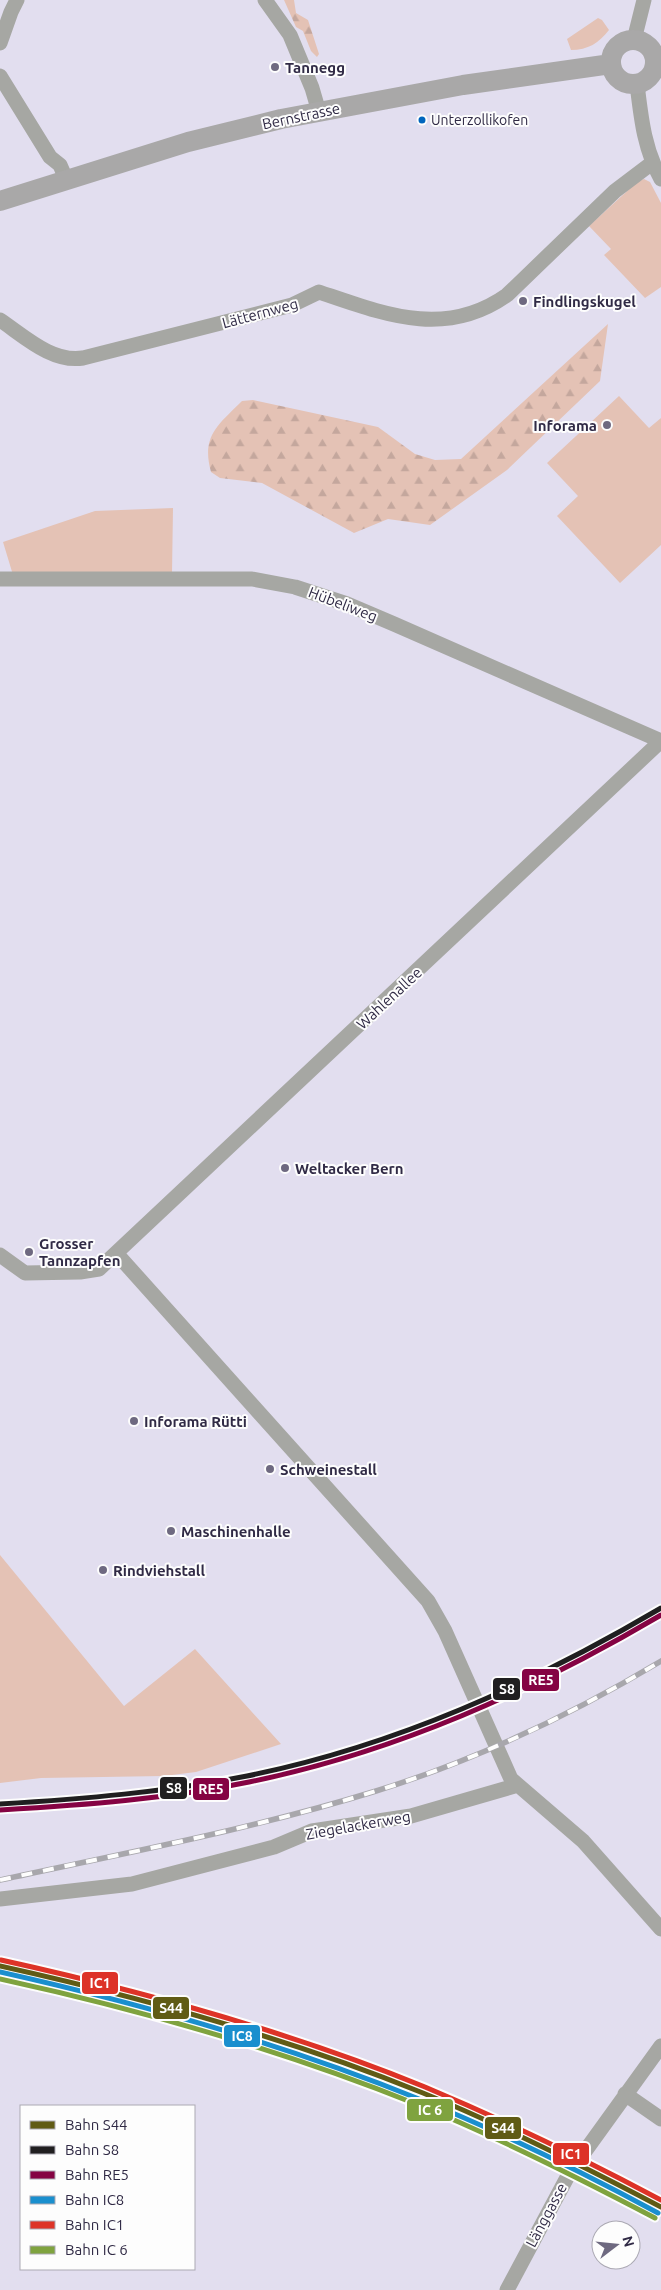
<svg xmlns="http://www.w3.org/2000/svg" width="661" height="2290" viewBox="0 0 661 2290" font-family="Ubuntu,sans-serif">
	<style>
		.green { fill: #e4c2b5 }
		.forest { fill: url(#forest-firs) }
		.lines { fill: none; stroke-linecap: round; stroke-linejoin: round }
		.minor { stroke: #a6a7a3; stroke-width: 15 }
		.major { stroke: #a9a8a8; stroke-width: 20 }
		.rail-casing { stroke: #a8a7ac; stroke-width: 5.5 }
		.rail { stroke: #fdfdfd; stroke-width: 4; stroke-dasharray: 11; stroke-linecap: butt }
		.rail-1-casing { stroke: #fdfdfd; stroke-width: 9 }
		.rail-2-casing { stroke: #fdfdfd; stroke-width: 9 }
		.rail-3-casing { stroke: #fdfdfd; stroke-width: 9 }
		.rail-4-casing { stroke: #fdfdfd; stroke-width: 9 }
		.rail-5-casing { stroke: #fdfdfd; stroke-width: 9 }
		.rail-6-casing { stroke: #fdfdfd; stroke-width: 9 }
		.rail-1 { stroke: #605b15; stroke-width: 5 }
		.rail-2 { stroke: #201f20; stroke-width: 5 }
		.rail-3 { stroke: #850343; stroke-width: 5 }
		.rail-4 { stroke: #1a8fce; stroke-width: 5 }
		.rail-5 { stroke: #dd3327; stroke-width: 5 }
		.rail-6 { stroke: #7fa33f; stroke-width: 5 }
		.poi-dot { fill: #6e6980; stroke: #fdfdfd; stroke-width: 2 }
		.bus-dot { fill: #0065bd; stroke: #fdfdfd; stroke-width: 2 }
		.labels { text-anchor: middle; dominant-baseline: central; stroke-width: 4; stroke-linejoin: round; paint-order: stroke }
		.bus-label { font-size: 14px; fill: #302a45; stroke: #fdfdfd; text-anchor: start }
		.poi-label { font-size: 15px; font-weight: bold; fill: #302a45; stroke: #fdfdfd; text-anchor: start }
		.street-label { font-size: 15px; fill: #302a45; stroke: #fdfdfd }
		.line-badge { stroke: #fdfdfd; stroke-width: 2 }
		.badge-label { font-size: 14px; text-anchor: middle; font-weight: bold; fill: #fff }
	</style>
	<defs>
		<pattern id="forest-firs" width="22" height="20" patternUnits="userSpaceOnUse" patternTransform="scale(1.25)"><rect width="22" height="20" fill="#e4c2b5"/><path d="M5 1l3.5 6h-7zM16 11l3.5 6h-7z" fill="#c4a79d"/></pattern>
	</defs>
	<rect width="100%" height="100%" fill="#e2deef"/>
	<path class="green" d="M598 18 602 20 609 30C599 43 588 50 571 50L567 39Z
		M644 179 650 182 661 203V287L645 298 604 255 611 249 589 226 637 182Z
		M619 396 649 428 661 418V545L620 583 557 516 578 496 547 463Z
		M173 508 172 573 13 575 3 542 95 511Z
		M0 1555 124 1706 195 1649 281 1744 196 1772 164 1776 41 1778 0 1783Z"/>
	<path class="forest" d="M284 0H294L296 13 308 20 319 54 317 57 311 51 303 31 296 27Z
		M608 324 600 381 507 470 430 525 388 519 354 533 262 483 220 478 211 472C201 436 218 425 242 401L253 400 378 427 415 454 435 460 461 459Z"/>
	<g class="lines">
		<path class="minor" d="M265 0 290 35 312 88 319 112
			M634 40 644 0
			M0 43 11 12 17 0
			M0 76 50 157 60 165 66 179
			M637 84C641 117 644 149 661 179
			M0 320C24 336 52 363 83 358L292 305 319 292C384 314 445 339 507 295L615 191 652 163
			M0 579H252L295 587 347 604 394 624 661 741
			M116 1253 428 1601 445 1631 511 1779 583 1841 661 1929
			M0 1255 25 1273 80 1272 99 1269 661 741
			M0 1899 132 1884 274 1847 312 1831 411 1816 518 1785
			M625 2094 661 2119
			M507 2290 570 2172 661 2046"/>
		<path class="major" d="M611 62a22 22 0 1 1 44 0a22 22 0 1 1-44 0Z
			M0 201 188 142 281 119 463 85 611 64"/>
		<defs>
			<path id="rail" d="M0 1880C125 1853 253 1829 376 1791 476 1760 571 1715 661 1661"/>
		</defs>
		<use href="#rail" class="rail-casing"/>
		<use href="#rail" class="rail"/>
		<defs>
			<path id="rail-1" d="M0 1966C144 1998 286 2037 423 2093 504 2126 583 2166 661 2207"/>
			<path id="rail-2" d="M0 1804C83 1799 166 1792 247 1776 395 1746 532 1684 661 1608"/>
			<path id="rail-3" d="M0 1810C84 1805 167 1799 249 1782 396 1752 532 1691 661 1615"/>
			<path id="rail-4" d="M0 1972C143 2004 283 2044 419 2099 501 2132 580 2171 658 2213"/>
			<path id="rail-5" d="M1 1960C146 1992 288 2031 425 2087 506 2121 584 2159 661 2200"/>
			<path id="rail-6" d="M0 1979C142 2010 281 2050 416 2104 498 2137 577 2177 655 2218"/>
		</defs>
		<use href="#rail-1" class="rail-1-casing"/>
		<use href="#rail-2" class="rail-2-casing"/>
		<use href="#rail-3" class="rail-3-casing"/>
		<use href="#rail-4" class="rail-4-casing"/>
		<use href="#rail-5" class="rail-5-casing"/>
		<use href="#rail-6" class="rail-6-casing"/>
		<use href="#rail-1" class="rail-1"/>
		<use href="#rail-2" class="rail-2"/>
		<use href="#rail-3" class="rail-3"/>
		<use href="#rail-4" class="rail-4"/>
		<use href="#rail-5" class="rail-5"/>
		<use href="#rail-6" class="rail-6"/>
	</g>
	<g class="poi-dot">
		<circle cx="275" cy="67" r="5"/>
		<circle cx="523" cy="301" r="5"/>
		<circle cx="607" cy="425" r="5"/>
		<circle cx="285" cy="1168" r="5"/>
		<circle cx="29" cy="1252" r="5"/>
		<circle cx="134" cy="1421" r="5"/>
		<circle cx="270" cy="1469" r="5"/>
		<circle cx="171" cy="1531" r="5"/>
		<circle cx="103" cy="1570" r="5"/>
	</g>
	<circle class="bus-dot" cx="422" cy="120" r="4.5"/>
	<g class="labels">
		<g class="bus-label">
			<text x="431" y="120">Unterzollikofen</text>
		</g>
		<g class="poi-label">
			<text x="285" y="67">Tannegg</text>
			<text x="533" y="301">Findlingskugel</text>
			<text x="597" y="425" text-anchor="end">Inforama</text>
			<text x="295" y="1168">Weltacker Bern</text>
			<text x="39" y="1243">Grosser<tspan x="39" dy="17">Tannzapfen</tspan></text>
			<text x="144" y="1421">Inforama Rütti</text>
			<text x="280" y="1469">Schweinestall</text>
			<text x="181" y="1531">Maschinenhalle</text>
			<text x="113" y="1570">Rindviehstall</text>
		</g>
		<g class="street-label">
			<text transform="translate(301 116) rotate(-12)">Bernstrasse</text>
			<text transform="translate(260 313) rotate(-15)">Lätternweg</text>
			<text transform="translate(343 604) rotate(21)">Hübeliweg</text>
			<text transform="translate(389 998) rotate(-43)">Wahlenallee</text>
			<text transform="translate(358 1825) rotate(-10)">Ziegelackerweg</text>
			<text transform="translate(546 2215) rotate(-62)">Länggasse</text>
		</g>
	</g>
	<g class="line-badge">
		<rect x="521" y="1668" width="39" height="24" rx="5" fill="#850343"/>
		<rect x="492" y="1677" width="29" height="24" rx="5" fill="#201f20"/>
		<rect x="159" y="1776" width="29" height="24" rx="5" fill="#201f20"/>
		<rect x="192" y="1777" width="38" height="24" rx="5" fill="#850343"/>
		<rect x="81" y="1971" width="38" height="24" rx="5" fill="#dd3327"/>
		<rect x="152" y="1996" width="38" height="24" rx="5" fill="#605b15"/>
		<rect x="223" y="2024" width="38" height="24" rx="5" fill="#1a8fce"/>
		<rect x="406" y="2098" width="48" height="24" rx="5" fill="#7fa33f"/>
		<rect x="484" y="2116" width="38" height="24" rx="5" fill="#605b15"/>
		<rect x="552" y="2142" width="38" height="24" rx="5" fill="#dd3327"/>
	</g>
	<g class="badge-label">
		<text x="541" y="1685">RE5</text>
		<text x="507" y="1694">S8</text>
		<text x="174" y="1793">S8</text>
		<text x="211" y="1794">RE5</text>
		<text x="100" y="1988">IC1</text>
		<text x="171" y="2013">S44</text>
		<text x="242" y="2041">IC8</text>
		<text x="430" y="2115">IC 6</text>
		<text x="503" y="2133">S44</text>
		<text x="571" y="2159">IC1</text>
	</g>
	<rect x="20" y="2105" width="175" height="165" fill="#fdfdfd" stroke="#aba9b3"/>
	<rect x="30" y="2121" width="25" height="8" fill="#605b15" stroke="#aba9b3"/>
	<text x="65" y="2130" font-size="15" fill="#302a45">Bahn S44</text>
	<rect x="30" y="2146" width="25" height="8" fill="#201f20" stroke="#aba9b3"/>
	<text x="65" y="2155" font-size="15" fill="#302a45">Bahn S8</text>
	<rect x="30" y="2171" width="25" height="8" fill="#850343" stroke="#aba9b3"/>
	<text x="65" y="2180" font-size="15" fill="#302a45">Bahn RE5</text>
	<rect x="30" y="2196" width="25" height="8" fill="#1a8fce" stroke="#aba9b3"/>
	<text x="65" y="2205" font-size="15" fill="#302a45">Bahn IC8</text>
	<rect x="30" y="2221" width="25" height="8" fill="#dd3327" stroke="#aba9b3"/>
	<text x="65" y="2230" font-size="15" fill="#302a45">Bahn IC1</text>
	<rect x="30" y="2246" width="25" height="8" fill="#7fa33f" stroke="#aba9b3"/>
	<text x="65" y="2255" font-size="15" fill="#302a45">Bahn IC 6</text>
	<g transform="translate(616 2245) rotate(74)"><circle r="24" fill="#fdfdfd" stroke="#aba9b3"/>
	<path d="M0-4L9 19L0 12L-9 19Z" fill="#6e6980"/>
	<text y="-8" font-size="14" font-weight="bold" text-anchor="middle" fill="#302a45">N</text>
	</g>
</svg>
